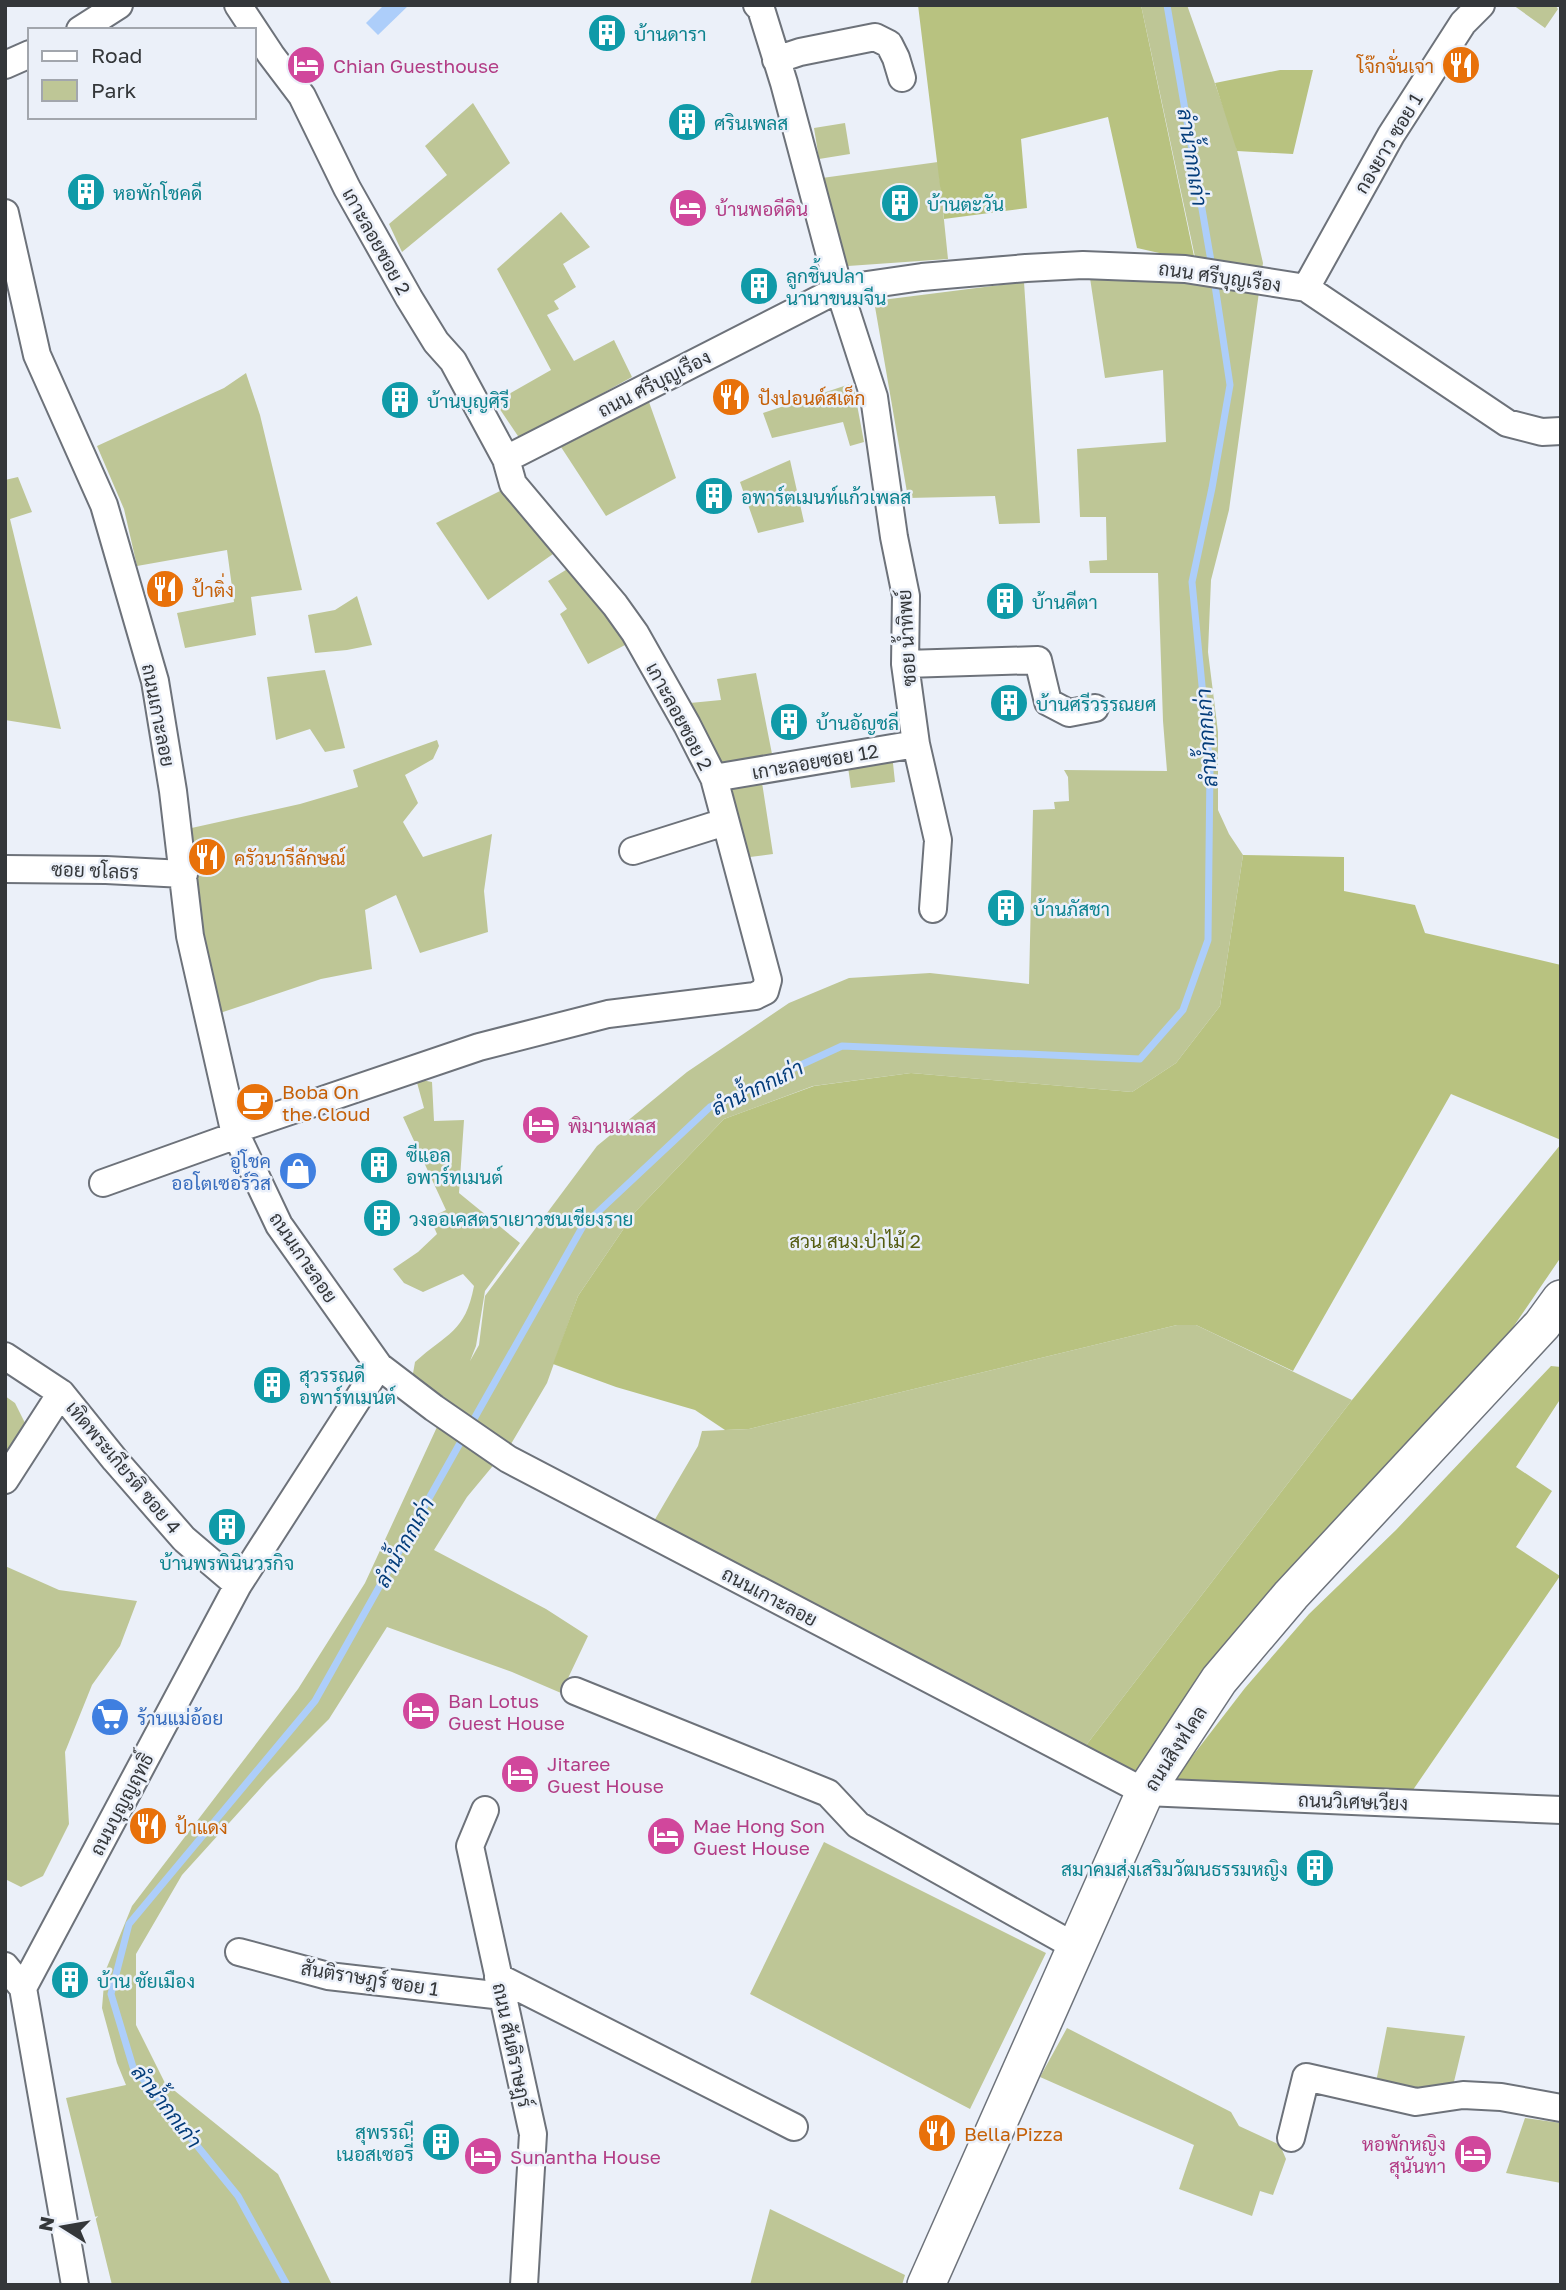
<svg xmlns="http://www.w3.org/2000/svg" width="1566" height="2290" viewBox="0 0 1566 2290" font-family="'Golos Text',Sarabun,sans-serif">
	<style>
		.green { fill: #bec696 }
		.forest { fill: #b8c280 }
		.water { fill: #adcefa }
		.lines { fill: none; stroke-linecap: round; stroke-linejoin: round }
		.stream { stroke: #adcefa; stroke-width: 7 }
		.street-casing { stroke: #6d727a; stroke-width: 30 }
		.secondary-casing { stroke: #6d727a; stroke-width: 40 }
		.street { stroke: #fff; stroke-width: 26 }
		.secondary { stroke: #fff; stroke-width: 37 }
		.labels { text-anchor: middle; dominant-baseline: central; stroke-width: 5; stroke-linejoin: round; paint-order: stroke }
		.culture-label { font-size: 19px; fill: #0d838f; stroke: #ebf0f9; text-anchor: start }
		.hotel-label { font-size: 19px; fill: #b23c85; stroke: #ebf0f9; text-anchor: start }
		.food-label { font-size: 19px; fill: #c56008; stroke: #ebf0f9; text-anchor: start }
		.street-label { font-size: 19px; fill: #34373a; stroke: #ebf0f9 }
		.shop-label { font-size: 19px; fill: #366cbe; stroke: #ebf0f9; text-anchor: end }
		.park-label { font-size: 19px; fill: #545c11; stroke: #ebf0f9 }
		.water-label { font-size: 21px; font-style: italic; fill: #033c7a; stroke: #ebf0f9 }
	</style>
	<rect width="100%" height="100%" fill="#ebf0f9"/>
	<path class="green" d="M1141 5H1187L1234 137 1263 263 1229 510 1211 580 1208 652 1218 732V810L1229 834 1243 855 1220 1006 1176 1063 1132 1092 911 1073 813 1086 724 1119 635 1212 578 1296 547 1383 511 1444 467 1497 434 1550 546 1609 588 1636 561 1693 512 1672 387 1627 329 1719 267 1781 182 1875 136 1954V2025L165 2083 278 2174 332 2285H112L66 2098 126 2085 117 2063 102 2008 105 1972 132 1906 298 1689 365 1583 449 1401 412 1379 415 1362C447 1333 465 1333 474 1286L463 1274 423 1292 404 1283 393 1269 418 1252 437 1234 430 1218 446 1210 403 1117 424 1108 416 1079 432 1082 434 1121 464 1120 459 1193 520 1243 485 1291 476 1346 470 1361 479 1345 485 1296 597 1146 687 1072 789 1003 849 978 930 973 1029 984 1033 810 1055 809 1054 802 1069 801 1068 777 1064 770 1167 771 1163 721 1158 573H1090L1089 561 1107 560 1106 517H1080L1077 449 1166 442 1163 370 1105 378 1090 278 1198 271Z
		M1513 5H1555L1558 9 1545 28Z
		M473 103 510 163 402 252 389 224 447 175 425 146Z
		M845 123 850 154 819 159 814 128Z
		M938 162 948 259 848 266 837 253 822 178Z
		M561 212 590 247 563 264 576 287 554 301 559 309 547 315 574 361 614 340 632 377 520 439 495 402 551 370 497 269Z
		M1024 282 1040 523 999 524 995 496 908 498 874 301Z
		M246 373 260 415 302 590 251 597 256 635 185 648 177 613 234 602 227 550 137 566 124 509 97 446 224 388Z
		M853 383 864 442 850 446 843 422 772 438 763 413Z
		M649 402 676 478 606 516 561 447Z
		M790 460 804 522 758 533 740 482Z
		M18 477 32 512 10 519 61 729 5 720V480Z
		M504 489 553 554 488 600 436 523Z
		M569 568 629 643 588 664 560 614 567 609 548 581Z
		M357 596 372 645 347 650 315 653 308 615 335 610Z
		M325 670 345 748 325 752 310 729 276 740 267 677Z
		M756 673 773 759 716 768 690 703 721 700 717 679Z
		M437 740 439 746 433 759 405 775 418 803 403 822 423 857 492 834 484 891 488 932 420 953 396 895 365 910 372 969 321 979 217 1014 187 829 300 804 358 787 353 770Z
		M892 754 895 782 851 788 847 760Z
		M761 776 773 854 742 858 720 783Z
		M1177 1325H1196L1352 1400 1077 1757 654 1521 698 1446 702 1431 749 1429Z
		M5 1396 15 1403 32 1437 5 1486Z
		M5 1566 59 1590 137 1601 120 1646 92 1685 65 1752 69 1824 43 1876 21 1887 5 1879Z
		M824 1842 1046 1953 970 2109 750 1994Z
		M1387 2027 1465 2036 1452 2090 1411 2092 1375 2087Z
		M1067 2028 1231 2112 1239 2126 1280 2145 1286 2159 1273 2195 1260 2191 1252 2216 1179 2189 1194 2145 1040 2077Z
		M1525 2118 1561 2123V2183L1506 2173Z
		M770 2209 905 2275 902 2285H750Z"/>
	<path class="forest" d="M918 5H1141L1195 261 1137 248 1108 117 1021 139 1027 208 944 219Z
		M1280 70H1313L1293 154 1237 151 1215 83Z
		M1243 855 1344 857V891L1415 905 1425 933 1561 965V1140L1451 1094 1293 1371 1196 1325H1177L749 1429 725 1430 695 1410 616 1387 553 1364 578 1296 635 1212 724 1119 814 1086 911 1073 1132 1092 1176 1063 1220 1006Z
		M1561 1144V1257L1436 1440 1145 1792 1077 1757 1352 1400Z
		M1551 1366 1561 1367V1398L1516 1467 1552 1491 1516 1547 1560 1576 1404 1803 1164 1793 1245 1688 1309 1614 1396 1530Z"/>
	<path class="water" d="M384 5H409L378 35 366 23Z"/>
	<g class="lines">
		<path class="stream" d="M1167 5 1212 267
			M470 1426 583 1226 710 1107 842 1046 1140 1059 1183 1010 1208 940 1210 768 1192 582 1212 488 1230 385 1214 279
			M287 2285 238 2196 133 2067 111 1994 129 1924 315 1701 464 1436"/>
		<defs>
			<path id="street" d="M757 5 761 9 784 83 839 289 874 397 894 537 906 596 905 664 916 744 938 840 933 909
				M80 30 119 5
				M776 60 800 52 875 37 889 44 896 58 902 78
				M5 65 30 54
				M5 213 37 355 104 505 155 681 173 791 190 936 234 1130 279 1225 379 1366 434 1408 508 1459 1145 1792 1561 1810
				M1306 288 1391 135 1463 23 1481 5
				M506 459 839 289 922 277 1026 268 1083 265 1185 269 1306 288 1507 423 1542 432 1561 431
				M905 664 1038 660 1048 702 1069 713 1095 708
				M714 778 916 744
				M633 851 725 822
				M5 869 106 870 184 874
				M234 1130 479 1047 608 1014 755 996 765 991 768 980 714 778 687 725 635 633 615 605 513 484 506 459 453 361 436 342 409 298 347 188 302 96 271 55 238 5
				M103 1183 237 1135
				M5 1356 61 1393 115 1460 184 1539 238 1585
				M5 1480 61 1393
				M575 1691 828 1793 858 1825 1076 1947
				M485 1810 470 1846 533 2134 524 2285
				M239 1952 328 1976 503 1996
				M5 1966 23 1988
				M498 1977 794 2127
				M1291 2138 1306 2077 1416 2102 1463 2095 1501 2097 1561 2108
				M75 2285 23 1988 238 1585 379 1366"/>
			<path id="secondary" d="M926 2285 1145 1792 1219 1680 1291 1595 1542 1325 1561 1299"/>
		</defs>
		<use href="#street" class="street-casing"/>
		<use href="#secondary" class="secondary-casing"/>
		<use href="#street" class="street"/>
		<use href="#secondary" class="secondary"/>
	</g>
	<defs>
		<symbol id="building-disc" viewBox="-11 -11 22 22"><circle r="9.5" fill="#0f9aa8" stroke="#ebf0f9"/><path d="M-4-6H4V6H1V3H-1V6H-4ZM-2.5-4.3h1.7v1.8h-1.7ZM.8-4.3h1.7v1.8H.8ZM-2.5-1h1.7V.8h-1.7ZM.8-1h1.7V.8H.8Z" fill="#fff"/></symbol>
		<symbol id="hotel-disc" viewBox="-11 -11 22 22"><circle r="9.5" fill="#d1479c" stroke="#ebf0f9"/><path d="M-6-4.5h1.5V1H6V5H4.5V3h-9V5H-6ZM-4 0a1.8 1.8 0 1 1 3.6 0ZM.5 0V-2.5h3Q6-2.5 6 0Z" fill="#fff"/></symbol>
		<symbol id="restaurant-disc" viewBox="-11 -11 22 22"><circle r="9.5" fill="#e8710a" stroke="#ebf0f9"/><path d="M-5-6h1v4h1v-4h1v4h1v-4h1v5L-1.5 .5V6h-2V.5L-5-1ZM5-6V6H3V1.5H1.5Q1.5-4 5-6Z" fill="#fff"/></symbol>
		<symbol id="cafe-disc" viewBox="-11 -11 22 22"><circle r="9.5" fill="#e8710a" stroke="#ebf0f9"/><path d="M-5.5-4.5H6V0H3Q3 3.5 0 3.5H-2.5Q-5.5 3.5-5.5 0ZM3-3.2v2h1.7v-2ZM-6 4.5H4V6H-6Z" fill="#fff"/></symbol>
		<symbol id="shop-disc" viewBox="-11 -11 22 22"><circle r="9.5" fill="#3f7fe0" stroke="#ebf0f9"/><path d="M-5-2.5h2.3a2.7 3.5 0 0 1 5.4 0H5L5.5 6h-11ZM-1.5-2.5h3a1.5 2.3 0 0 0-3 0Z" fill="#fff"/></symbol>
		<symbol id="supermarket-disc" viewBox="-11 -11 22 22"><circle r="9.5" fill="#3f7fe0" stroke="#ebf0f9"/><path d="M-6-5.5h2.5l.6 2H6L4.5 2H-2.5L-4.4-4H-6ZM-1.5 3.2a1.3 1.3 0 1 0 .1 0ZM3 3.2a1.3 1.3 0 1 0 .1 0Z" fill="#fff"/></symbol>
	</defs>
	<g fill-rule="evenodd">
		<use href="#building-disc" x="585" y="11" width="44" height="44"/>
		<use href="#hotel-disc" x="284" y="43" width="44" height="44"/>
		<use href="#restaurant-disc" x="1439" y="43" width="44" height="44"/>
		<use href="#building-disc" x="665" y="100" width="44" height="44"/>
		<use href="#building-disc" x="64" y="170" width="44" height="44"/>
		<use href="#building-disc" x="878" y="181" width="44" height="44"/>
		<use href="#hotel-disc" x="666" y="186" width="44" height="44"/>
		<use href="#building-disc" x="737" y="264" width="44" height="44"/>
		<use href="#restaurant-disc" x="709" y="375" width="44" height="44"/>
		<use href="#building-disc" x="378" y="378" width="44" height="44"/>
		<use href="#building-disc" x="692" y="474" width="44" height="44"/>
		<use href="#restaurant-disc" x="143" y="567" width="44" height="44"/>
		<use href="#building-disc" x="983" y="579" width="44" height="44"/>
		<use href="#building-disc" x="987" y="681" width="44" height="44"/>
		<use href="#building-disc" x="767" y="700" width="44" height="44"/>
		<use href="#restaurant-disc" x="185" y="835" width="44" height="44"/>
		<use href="#building-disc" x="984" y="886" width="44" height="44"/>
		<use href="#cafe-disc" x="233" y="1080" width="44" height="44"/>
		<use href="#hotel-disc" x="519" y="1103" width="44" height="44"/>
		<use href="#building-disc" x="357" y="1143" width="44" height="44"/>
		<use href="#shop-disc" x="276" y="1149" width="44" height="44"/>
		<use href="#building-disc" x="360" y="1196" width="44" height="44"/>
		<use href="#building-disc" x="250" y="1363" width="44" height="44"/>
		<use href="#building-disc" x="205" y="1505" width="44" height="44"/>
		<use href="#hotel-disc" x="399" y="1689" width="44" height="44"/>
		<use href="#supermarket-disc" x="88" y="1695" width="44" height="44"/>
		<use href="#hotel-disc" x="498" y="1752" width="44" height="44"/>
		<use href="#restaurant-disc" x="126" y="1804" width="44" height="44"/>
		<use href="#hotel-disc" x="644" y="1814" width="44" height="44"/>
		<use href="#building-disc" x="1293" y="1846" width="44" height="44"/>
		<use href="#building-disc" x="48" y="1958" width="44" height="44"/>
		<use href="#restaurant-disc" x="915" y="2111" width="44" height="44"/>
		<use href="#building-disc" x="419" y="2120" width="44" height="44"/>
		<use href="#hotel-disc" x="1451" y="2132" width="44" height="44"/>
		<use href="#hotel-disc" x="461" y="2134" width="44" height="44"/>
	</g>
	<g class="labels">
		<g class="culture-label">
			<text x="634" y="33">บ้านดารา</text>
			<text x="714" y="122">ศรินเพลส</text>
			<text x="113" y="192">หอพักโชคดี</text>
			<text x="927" y="203">บ้านตะวัน</text>
			<text x="786" y="275">ลูกชิ้นปลา<tspan x="786" dy="22">นานาขนมจีน</tspan></text>
			<text x="427" y="400">บ้านบุญศิรี</text>
			<text x="741" y="496">อพาร์ตเมนท์แก้วเพลส</text>
			<text x="1032" y="601">บ้านคีตา</text>
			<text x="1036" y="703">บ้านศรีวรรณยศ</text>
			<text x="816" y="722">บ้านอัญชลี</text>
			<text x="1033" y="908">บ้านภัสชา</text>
			<text x="406" y="1154">ซีแอล<tspan x="406" dy="22">อพาร์ทเมนต์</tspan></text>
			<text x="409" y="1218">วงออเคสตราเยาวชนเชียงราย</text>
			<text x="299" y="1374">สุวรรณดี<tspan x="299" dy="22">อพาร์ทเมนต์</tspan></text>
			<text x="227" y="1562" text-anchor="middle">บ้านพรพินินวรกิจ</text>
			<text x="1288" y="1868" text-anchor="end">สมาคมส่งเสริมวัฒนธรรมหญิง</text>
			<text x="97" y="1980">บ้าน ชัยเมือง</text>
			<text x="414" y="2131" text-anchor="end">สุพรรณี<tspan x="414" dy="22">เนอสเซอรี่</tspan></text>
		</g>
		<g class="hotel-label">
			<text x="333" y="65">Chian Guesthouse</text>
			<text x="715" y="208">บ้านพอดีดิน</text>
			<text x="568" y="1125">พิมานเพลส</text>
			<text x="448" y="1700">Ban Lotus<tspan x="448" dy="22">Guest House</tspan></text>
			<text x="547" y="1763">Jitaree<tspan x="547" dy="22">Guest House</tspan></text>
			<text x="693" y="1825">Mae Hong Son<tspan x="693" dy="22">Guest House</tspan></text>
			<text x="1446" y="2143" text-anchor="end">หอพักหญิง<tspan x="1446" dy="22">สุนันทา</tspan></text>
			<text x="510" y="2156">Sunantha House</text>
		</g>
		<g class="food-label">
			<text x="1434" y="65" text-anchor="end">โจ๊กจั่นเจา</text>
			<text x="758" y="397">ปังปอนด์สเต็ก</text>
			<text x="192" y="589">ป้าติ่ง</text>
			<text x="234" y="857">ครัวนารีลักษณ์</text>
			<text x="282" y="1091">Boba On<tspan x="282" dy="22">the Cloud</tspan></text>
			<text x="175" y="1826">ป้าแดง</text>
			<text x="964" y="2133">Bella Pizza</text>
		</g>
		<g class="street-label">
			<text transform="translate(1388 143) rotate(-59)">กองยาว ซอย 1</text>
			<text transform="translate(377 241) rotate(61)">เกาะลอยซอย 2</text>
			<text transform="translate(1220 276) rotate(8)">ถนน ศรีบุญเรือง</text>
			<text transform="translate(654 383) rotate(-27)">ถนน ศรีบุญเรือง</text>
			<text transform="translate(906 638) rotate(-93)">ซอย น้ำทิพย์</text>
			<text transform="translate(159 715) rotate(79)">ถนนเกาะลอย</text>
			<text transform="translate(680 716) rotate(62)">เกาะลอยซอย 2</text>
			<text transform="translate(815 761) rotate(-10)">เกาะลอยซอย 12</text>
			<text transform="translate(95 870) rotate(2)">ซอย ชโลธร</text>
			<text transform="translate(304 1257) rotate(56)">ถนนเกาะลอย</text>
			<text transform="translate(124 1467) rotate(50)">เทิดพระเกียรติ ซอย 4</text>
			<text transform="translate(770 1596) rotate(28)">ถนนเกาะลอย</text>
			<text transform="translate(1175 1748) rotate(-57)">ถนนสิงหไคล</text>
			<text transform="translate(1353 1801) rotate(2)">ถนนวิเศษเวียง</text>
			<text transform="translate(121 1804) rotate(-62)">ถนนบุญญฤทธิ์</text>
			<text transform="translate(370 1978) rotate(9)">สันติราษฎร์ ซอย 1</text>
			<text transform="translate(513 2045) rotate(78)">ถนน สันติราษฎร์</text>
		</g>
		<g class="shop-label">
			<text x="271" y="1160">อู่โชค<tspan x="271" dy="22">ออโตเซอร์วิส</tspan></text>
			<text x="137" y="1717" text-anchor="start">ร้านแม่อ้อย</text>
		</g>
		<g class="park-label">
			<text x="855" y="1240">สวน สนง.ป่าไม้ 2</text>
		</g>
		<g class="water-label">
			<text transform="translate(1193 157) rotate(81)">ลำน้ำกกเก่า</text>
			<text transform="translate(1206 738) rotate(-94)">ลำน้ำกกเก่า</text>
			<text transform="translate(757 1087) rotate(-26)">ลำน้ำกกเก่า</text>
			<text transform="translate(404 1542) rotate(-61)">ลำน้ำกกเก่า</text>
			<text transform="translate(167 2106) rotate(52)">ลำน้ำกกเก่า</text>
		</g>
	</g>
	<rect width="1566" height="2290" fill="none" stroke="#34373a" stroke-width="14"/>
	<rect x="28" y="28" width="228" height="91" fill="#ebf0f9" stroke="#a2a6ad" stroke-width="2"/>
	<rect x="42" y="51" width="35" height="10" fill="#ffffff" stroke="#a2a6ad" stroke-width="2"/>
	<text x="91" y="63" font-size="21" fill="#34373a">Road</text>
	<rect x="42" y="80" width="35" height="21" fill="#bec696" stroke="#a2a6ad" stroke-width="2"/>
	<text x="91" y="98" font-size="21" fill="#34373a">Park</text>
	<g transform="translate(63 2227) rotate(281)" stroke="#ebf0f9" stroke-width="5" paint-order="stroke">
	<path d="M0-5L12 26L0 18L-12 26Z" fill="#34373a"/>
	<text y="-10" font-size="19" font-weight="bold" text-anchor="middle" fill="#34373a">N</text>
	</g>
</svg>
